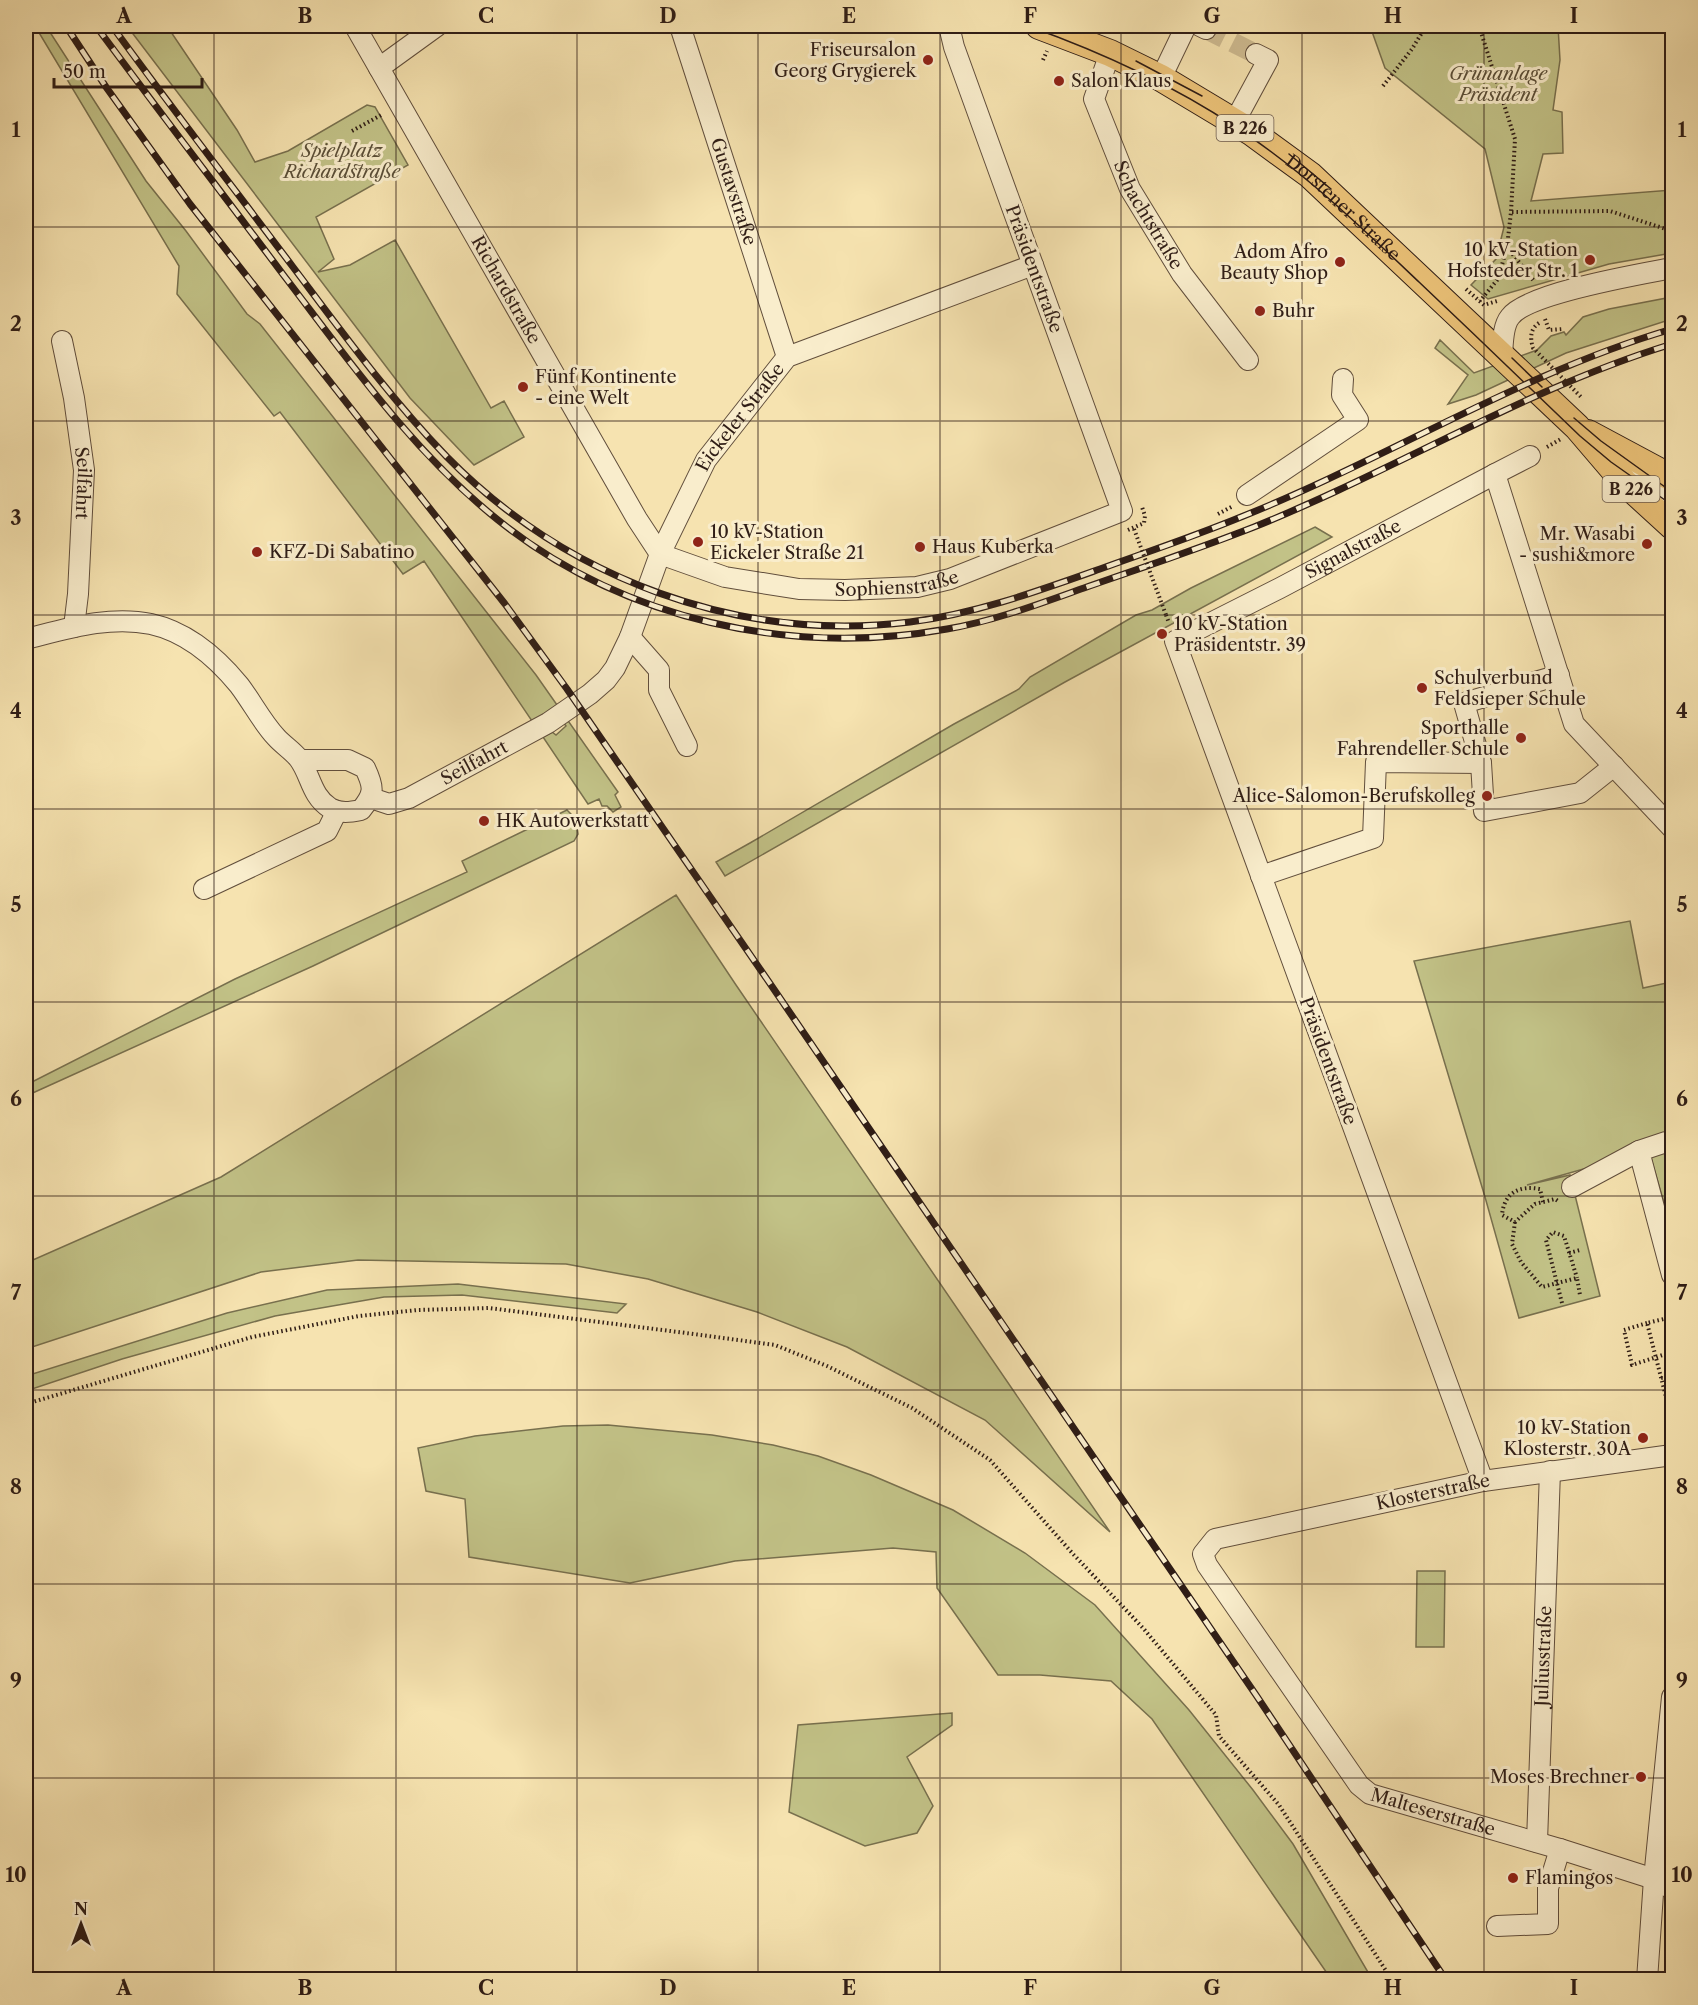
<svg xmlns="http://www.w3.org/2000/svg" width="1698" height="2005" viewBox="0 0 1698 2005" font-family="'Libre Caslon Text',serif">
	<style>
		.green { fill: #c2c287; stroke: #78704e; stroke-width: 1.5 }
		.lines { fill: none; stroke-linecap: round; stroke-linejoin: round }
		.minor-tunnel { stroke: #cebb91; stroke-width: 20; stroke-dasharray: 20 10; stroke-linecap: butt }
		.minor-casing { stroke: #614e3c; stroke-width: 22 }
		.major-casing { stroke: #2f1d16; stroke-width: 28 }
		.path { stroke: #2f1d16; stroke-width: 4; stroke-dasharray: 1.5 3; stroke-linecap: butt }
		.minor { stroke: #f9edcc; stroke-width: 20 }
		.major { stroke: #ebc278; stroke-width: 26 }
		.tram { stroke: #2f1d16; stroke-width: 1.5 }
		.rail-casing { stroke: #2f1d16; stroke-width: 7 }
		.rail { stroke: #f9edcc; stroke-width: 4.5; stroke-dasharray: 14; stroke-linecap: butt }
		.path-bridge { stroke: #2f1d16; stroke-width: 4; stroke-dasharray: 1.5 3; stroke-linecap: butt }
		.grid { fill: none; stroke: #2f1d16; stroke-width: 1.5; stroke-opacity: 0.55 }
		.poi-dot { fill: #8f2418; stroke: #f9edcc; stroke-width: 2 }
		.labels { text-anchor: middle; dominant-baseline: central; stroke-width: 6; stroke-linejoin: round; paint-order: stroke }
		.shield { fill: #f9edcc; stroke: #6c5b4d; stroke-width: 1.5 }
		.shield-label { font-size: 16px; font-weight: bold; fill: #2f1d16 }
		.poi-label { font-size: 18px; fill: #2f1d16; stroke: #f9edcc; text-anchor: start }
		.park-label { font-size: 18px; font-style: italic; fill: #5b4f38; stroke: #f9edcc }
		.street-label { font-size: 18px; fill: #2f1d16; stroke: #f9edcc }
		.neatline { fill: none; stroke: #2f1d16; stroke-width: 2 }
		.grid-label { font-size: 20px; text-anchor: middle; font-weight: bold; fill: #2f1d16 }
	</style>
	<rect width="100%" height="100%" fill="#f6e3b0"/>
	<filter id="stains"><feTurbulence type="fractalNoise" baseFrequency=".00333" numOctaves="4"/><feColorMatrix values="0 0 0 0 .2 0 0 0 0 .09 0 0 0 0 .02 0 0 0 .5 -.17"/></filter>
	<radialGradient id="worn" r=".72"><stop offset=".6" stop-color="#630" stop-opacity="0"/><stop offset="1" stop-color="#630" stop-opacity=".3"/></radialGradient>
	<path class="green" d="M35 26H46L146 181 186 231 247 314 260 324 536 675 618 792 615 795 621 807 613 812 607 806H602L599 799 588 804 543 737 552 732 556 735 566 726 554 710 534 724 424 561 403 574 280 412 274 416 177 294 179 266Z
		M127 26H167L237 130 255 162 288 151 367 105 375 107 408 165 316 217 334 259 318 272 350 265 395 240 491 408 504 401 524 437 474 465 410 398Z
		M1370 26H1558L1560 60 1553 110 1562 112 1563 153 1543 154 1531 201 1672 190V253L1609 264 1488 299 1471 285 1496 259 1504 227 1485 149 1385 68Z
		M1672 297V319L1566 353 1476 395 1448 404 1468 375 1435 348 1440 340 1474 373 1537 350 1551 336 1564 332 1566 335 1583 317 1609 309Z
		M1315 527 1332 537 1065 682 725 876 716 862 750 843 954 724 1019 689 1030 677 1136 615 1152 610 1191 588Z
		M567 810 576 819 578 834 574 841 313 966 26 1096V1085L235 979 467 872 462 861Z
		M676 895 736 985 1110 1532 985 1420 847 1347 757 1312 648 1279 566 1264 358 1260 261 1272 26 1349V1263L221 1177Z
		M1630 921 1643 988 1671 982 1672 985V1144L1527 1185 1570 1175 1600 1296 1519 1318 1485 1197 1414 961Z
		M1672 1149V1230L1650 1155Z
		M458 1284 626 1304 617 1313 462 1295 384 1297 275 1316 122 1359 26 1391V1376L227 1313 327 1290Z
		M608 1425 712 1435 773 1445 818 1456 871 1475 953 1510 1025 1553 1095 1605 1189 1710 1253 1790 1293 1844 1372 1979H1331L1152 1719 1111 1681 1040 1675H998L937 1588 936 1552 893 1548 735 1561 630 1583 469 1557 465 1499 426 1491 418 1448 475 1436 563 1426Z
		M1417 1571H1445L1444 1647H1416Z
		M952 1713V1725L907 1757 933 1806 917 1833 865 1846 789 1812 798 1725Z"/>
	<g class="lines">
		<path class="minor-tunnel" d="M1206 29 1256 54"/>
		<defs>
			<g id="minor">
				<path id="s1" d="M355 26 637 519 660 554"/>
				<path id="s2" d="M680 26 787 357"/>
				<path d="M1200 26 1206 29"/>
				<path id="s3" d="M1110 53 1094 99 1130 189 1182 274 1248 360"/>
				<path d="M379 68 437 26"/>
				<path d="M1161 78 1186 26"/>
				<path d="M1235 121 1268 60 1256 54"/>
				<path id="s4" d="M62 341 74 398 84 470 78 594 74 627"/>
				<path d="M1502 357C1503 345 1502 327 1510 317 1527 293 1641 274 1672 268"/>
				<path d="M1495 474 1574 724 1672 828"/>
				<path d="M1632 477 1672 505"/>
				<path d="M1247 495 1358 420 1342 395 1343 379"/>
				<path id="s5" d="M660 554 725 577 799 589 845 590 917 587 950 579 1122 511 954 47 949 26"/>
				<path d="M630 637 659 670V690L687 746"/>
				<path d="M26 639C66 629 109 615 151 624 187 632 216 657 239 685 252 702 262 722 276 737 283 745 293 751 299 759 311 775 311 796 330 808 340 814 351 812 361 810 375 793 374 787 365 768L348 760H300"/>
				<path d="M1559 675 1464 703 1481 763 1484 811 1580 793 1614 766"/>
				<path id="s6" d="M371 798 389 804 409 798 548 723 590 694 606 680 615 668 630 637 660 554 706 460 787 357 1033 265"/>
				<path d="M1261 876 1373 838 1376 762 1481 763"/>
				<path d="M204 889 327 831 337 811"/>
				<path d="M1666 1142 1639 1151 1672 1275"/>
				<path d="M1572 1187 1639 1151"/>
				<path id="s7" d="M1672 1455 1483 1481 1215 1539 1203 1554 1207 1565 1359 1785 1370 1794 1560 1849 1654 1879 1672 1889"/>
				<path id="s8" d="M1483 1481 1175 641 1280 588 1495 474 1530 456"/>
				<path id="s9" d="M1537 1842 1550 1471"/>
				<path d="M1497 1926 1548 1924V1888L1560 1849"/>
				<path d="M1647 1980 1654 1879 1672 1697"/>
			</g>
			<g id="major">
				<path id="s10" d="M1039 26 1110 53 1161 78 1251 132 1310 175 1577 427 1624 482 1672 526"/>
				<path d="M1588 433 1672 478"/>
			</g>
		</defs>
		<use href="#minor" class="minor-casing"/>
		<use href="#major" class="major-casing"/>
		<path class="path" d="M1479 26 1515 139 1511 212 1507 247 1498 279 1480 301
			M1043 60 1047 51
			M1383 86 1412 49 1426 26
			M352 131 383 114
			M1512 212 1610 211 1672 231
			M1507 247 1534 281
			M1466 289 1484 305 1497 301
			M1545 319 1549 330 1563 329
			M1539 323C1530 329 1530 338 1533 348L1581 397
			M1547 447 1561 439
			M1218 514 1233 506
			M1128 530 1144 523 1145 516 1142 507
			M1166 615 1169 623
			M1669 1159 1672 1175
			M1543 1202 1540 1189C1519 1185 1504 1193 1502 1215L1515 1222 1535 1204 1555 1199 1558 1201
			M1515 1222 1512 1244 1521 1262 1542 1287 1577 1278 1580 1295
			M1569 1253 1580 1250
			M1562 1303 1546 1240 1553 1232 1564 1236 1577 1278
			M1672 1317 1647 1323 1672 1420
			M1647 1323 1624 1330 1632 1365 1672 1352
			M1661 1378 1672 1375
			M26 1404 252 1337 359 1316 418 1310 489 1308 686 1333 775 1345 827 1366 912 1408 990 1460 1074 1555 1143 1628 1216 1715 1219 1736 1279 1805 1392 1980"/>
		<use href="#minor" class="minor"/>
		<use href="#major" class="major"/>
		<path class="tram" d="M1028 26C1101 52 1171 84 1236 127 1303 171 1361 227 1419 282 1473 333 1527 385 1580 436L1611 462 1672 505
			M1136 61 1202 96
			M1289 154 1331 189
			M1512 358 1542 387
			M1574 418 1601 441 1672 492"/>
		<defs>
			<path id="rail" d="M66 26 106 87 190 204 505 604 567 689 771 985 1256 1695 1446 1980
				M96 26C158 110 222 193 285 277 350 362 413 452 498 520 623 620 791 657 947 629 994 621 1039 604 1084 588 1141 568 1198 549 1254 527 1396 470 1525 389 1672 344
				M112 26C171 107 232 186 293 267 342 332 390 398 447 457 567 579 739 643 910 622 975 614 1038 591 1100 569 1147 552 1195 536 1241 517 1387 459 1521 373 1672 329"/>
		</defs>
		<use href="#rail" class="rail-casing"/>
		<use href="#rail" class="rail"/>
		<path class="path-bridge" d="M1134 529 1166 615"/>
	</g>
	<path class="grid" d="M214 26V1980M396 26V1980M577 26V1980M758 26V1980M940 26V1980M1121 26V1980M1302 26V1980M1484 26V1980M26 227H1672M26 421H1672M26 615H1672M26 809H1672M26 1002H1672M26 1196H1672M26 1390H1672M26 1584H1672M26 1778H1672"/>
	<g class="poi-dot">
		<circle cx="928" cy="60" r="6"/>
		<circle cx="1059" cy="81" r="6"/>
		<circle cx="1590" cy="260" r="6"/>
		<circle cx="1340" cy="262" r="6"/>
		<circle cx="1260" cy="311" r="6"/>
		<circle cx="523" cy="387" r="6"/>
		<circle cx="698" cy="542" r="6"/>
		<circle cx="1647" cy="544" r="6"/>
		<circle cx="920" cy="547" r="6"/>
		<circle cx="257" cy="552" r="6"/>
		<circle cx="1162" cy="634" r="6"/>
		<circle cx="1422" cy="688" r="6"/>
		<circle cx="1521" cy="738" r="6"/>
		<circle cx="1487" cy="796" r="6"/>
		<circle cx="484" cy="821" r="6"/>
		<circle cx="1643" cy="1438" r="6"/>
		<circle cx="1641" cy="1777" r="6"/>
		<circle cx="1513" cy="1878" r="6"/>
	</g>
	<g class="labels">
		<g class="shield">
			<rect x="1216.5" y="115" width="57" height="26" rx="4.5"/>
			<rect x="1602.5" y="476" width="57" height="26" rx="4.5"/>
		</g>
		<g class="shield-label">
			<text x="1245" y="128">B 226</text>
			<text x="1631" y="489">B 226</text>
		</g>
		<g class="poi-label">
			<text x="916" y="50" text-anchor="end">Friseursalon<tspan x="916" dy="21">Georg Grygierek</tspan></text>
			<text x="1071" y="81">Salon Klaus</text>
			<text x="1578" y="250" text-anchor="end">10 kV-Station<tspan x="1578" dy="21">Hofsteder Str. 1</tspan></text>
			<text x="1328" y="252" text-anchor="end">Adom Afro<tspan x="1328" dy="21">Beauty Shop</tspan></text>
			<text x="1272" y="311">Buhr</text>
			<text x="535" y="377">Fünf Kontinente<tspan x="535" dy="21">- eine Welt</tspan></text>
			<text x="710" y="532">10 kV-Station<tspan x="710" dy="21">Eickeler Straße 21</tspan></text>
			<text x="1635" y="534" text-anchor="end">Mr. Wasabi<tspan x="1635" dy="21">- sushi&amp;more</tspan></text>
			<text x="932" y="547">Haus Kuberka</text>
			<text x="269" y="552">KFZ-Di Sabatino</text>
			<text x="1174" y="624">10 kV-Station<tspan x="1174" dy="21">Präsidentstr. 39</tspan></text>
			<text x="1434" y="678">Schulverbund<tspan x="1434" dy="21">Feldsieper Schule</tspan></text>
			<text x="1509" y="728" text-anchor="end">Sporthalle<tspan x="1509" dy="21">Fahrendeller Schule</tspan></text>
			<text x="1475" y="796" text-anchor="end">Alice-Salomon-Berufskolleg</text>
			<text x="496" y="821">HK Autowerkstatt</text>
			<text x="1631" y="1428" text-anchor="end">10 kV-Station<tspan x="1631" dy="21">Klosterstr. 30A</tspan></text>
			<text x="1629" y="1777" text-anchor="end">Moses Brechner</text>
			<text x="1525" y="1878">Flamingos</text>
		</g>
		<g class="park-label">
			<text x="1498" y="74">Grünanlage<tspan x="1498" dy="21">Präsident</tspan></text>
			<text x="342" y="151">Spielplatz<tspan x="342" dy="21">Richardstraße</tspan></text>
		</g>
		<g class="street-label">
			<text stroke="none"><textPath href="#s2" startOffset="174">Gustavstraße</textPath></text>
			<text stroke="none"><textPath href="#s10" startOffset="357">Dorstener Straße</textPath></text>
			<text stroke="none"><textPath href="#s3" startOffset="177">Schachtstraße</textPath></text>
			<text transform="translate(1034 269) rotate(70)">Präsidentstraße</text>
			<text stroke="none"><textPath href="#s1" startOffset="304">Richardstraße</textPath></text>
			<text stroke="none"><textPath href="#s6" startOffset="567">Eickeler Straße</textPath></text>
			<text stroke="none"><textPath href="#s4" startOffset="144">Seilfahrt</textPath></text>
			<text stroke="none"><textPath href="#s8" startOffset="1095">Signalstraße</textPath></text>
			<text stroke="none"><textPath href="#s5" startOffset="242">Sophienstraße</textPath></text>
			<text stroke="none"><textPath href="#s6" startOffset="114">Seilfahrt</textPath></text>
			<text transform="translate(1328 1061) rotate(70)">Präsidentstraße</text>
			<text transform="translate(1433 1492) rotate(-12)">Klosterstraße</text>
			<text stroke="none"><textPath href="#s9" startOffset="186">Juliusstraße</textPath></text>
			<text stroke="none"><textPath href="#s7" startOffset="843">Malteserstraße</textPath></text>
		</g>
	</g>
	<rect width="1698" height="2005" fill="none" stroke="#f6e3b0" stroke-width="66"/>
	<g transform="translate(81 1924)" stroke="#f9edcc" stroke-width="4.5" paint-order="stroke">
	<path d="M0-4.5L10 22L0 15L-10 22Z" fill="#2f1d16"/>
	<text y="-9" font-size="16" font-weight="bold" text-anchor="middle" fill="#2f1d16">N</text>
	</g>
	<path d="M54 78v9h148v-9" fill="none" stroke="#2f1d16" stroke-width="3"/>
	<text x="63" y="78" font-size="18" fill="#2f1d16" stroke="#f9edcc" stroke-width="4.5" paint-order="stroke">50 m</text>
	<rect x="33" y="33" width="1632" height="1939" class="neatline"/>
	<g class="grid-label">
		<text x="124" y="23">A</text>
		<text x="305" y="23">B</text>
		<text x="486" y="23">C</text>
		<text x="668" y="23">D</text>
		<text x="849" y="23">E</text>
		<text x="1030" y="23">F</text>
		<text x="1212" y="23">G</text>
		<text x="1393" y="23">H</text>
		<text x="1574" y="23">I</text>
		<text x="16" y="137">1</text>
		<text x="1682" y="137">1</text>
		<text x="16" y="331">2</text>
		<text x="1682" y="331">2</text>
		<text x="16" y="525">3</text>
		<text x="1682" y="525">3</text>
		<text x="16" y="718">4</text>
		<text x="1682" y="718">4</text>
		<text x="16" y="912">5</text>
		<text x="1682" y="912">5</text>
		<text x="16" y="1106">6</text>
		<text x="1682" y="1106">6</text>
		<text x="16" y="1300">7</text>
		<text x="1682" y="1300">7</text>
		<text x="16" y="1494">8</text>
		<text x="1682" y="1494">8</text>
		<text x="16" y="1688">9</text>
		<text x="1682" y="1688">9</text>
		<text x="16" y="1882">10</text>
		<text x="1682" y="1882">10</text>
		<text x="124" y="1995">A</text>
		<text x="305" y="1995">B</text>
		<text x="486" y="1995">C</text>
		<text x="668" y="1995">D</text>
		<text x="849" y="1995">E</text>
		<text x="1030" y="1995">F</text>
		<text x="1212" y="1995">G</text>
		<text x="1393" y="1995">H</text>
		<text x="1574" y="1995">I</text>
	</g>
	<rect width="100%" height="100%" filter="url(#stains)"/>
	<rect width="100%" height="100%" fill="url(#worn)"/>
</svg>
